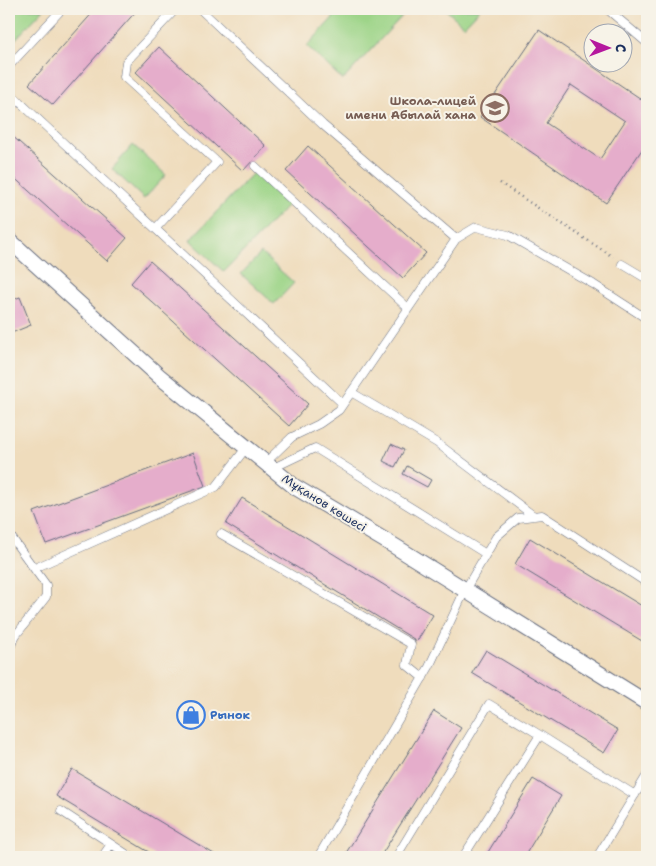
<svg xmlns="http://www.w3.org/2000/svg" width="656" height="866" viewBox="0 0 656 866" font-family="'Shantell Sans',sans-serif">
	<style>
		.green { fill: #9cd487; stroke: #5c8272 }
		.building { fill: #e5adcb; fill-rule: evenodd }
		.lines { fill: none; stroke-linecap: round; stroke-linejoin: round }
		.lane-casing { stroke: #656c7f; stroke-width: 9 }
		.street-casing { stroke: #656c7f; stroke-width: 17 }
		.path { stroke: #656c7f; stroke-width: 2.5; stroke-dasharray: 1 4; stroke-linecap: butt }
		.lane { stroke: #fff; stroke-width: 8 }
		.street { stroke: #fff; stroke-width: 15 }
		.labels { text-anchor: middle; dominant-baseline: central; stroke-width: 4; stroke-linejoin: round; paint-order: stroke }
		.education-label { font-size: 12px; font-weight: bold; fill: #785e54; stroke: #f7f3e8; text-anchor: end }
		.street-label { font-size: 12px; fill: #1b2f5e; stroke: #f7f3e8 }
		.shop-label { font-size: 12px; font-weight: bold; fill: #366cbe; stroke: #f7f3e8; text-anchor: start }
	</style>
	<rect width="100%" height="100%" fill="#f7f3e8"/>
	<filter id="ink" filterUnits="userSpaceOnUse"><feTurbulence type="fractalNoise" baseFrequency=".02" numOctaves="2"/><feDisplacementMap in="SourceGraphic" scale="10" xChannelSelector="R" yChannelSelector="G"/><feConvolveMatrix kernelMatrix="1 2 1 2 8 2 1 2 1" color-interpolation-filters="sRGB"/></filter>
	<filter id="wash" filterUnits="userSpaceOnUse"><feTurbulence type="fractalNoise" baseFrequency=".0096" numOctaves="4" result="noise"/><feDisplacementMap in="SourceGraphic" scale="20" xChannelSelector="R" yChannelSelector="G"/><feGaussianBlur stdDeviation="1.12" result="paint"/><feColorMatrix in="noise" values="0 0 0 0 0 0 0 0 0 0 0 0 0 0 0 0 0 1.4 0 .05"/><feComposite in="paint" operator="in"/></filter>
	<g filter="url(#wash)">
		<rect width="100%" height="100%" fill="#efdcbc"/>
		<path class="green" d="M9 9H44L9 46Z
			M341 9H400L405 13 343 80 307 46Z
			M445 9H480L464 26Z
			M133 145 166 175 144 199 112 169Z
			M254 172 288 205 224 272 190 240Z
			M261 253 294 283 274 304 241 274Z"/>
		<g id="blocks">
			<path class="building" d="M96 9H138L53 105 29 84Z
				M539 30 647 103V142L606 203 480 117ZM571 85 625 121 600 159 546 123Z
				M159 47 266 146 243 171 136 72Z
				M10 134 127 238 107 261 9 173Z
				M308 146 426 253 403 278 286 171Z
				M150 261 308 404 289 426 131 283Z
				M20 297 31 325 9 334V301Z
				M391 444 404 450 395 467 383 461Z
				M193 453 205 486 46 544 34 512Z
				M407 466 431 480 427 487 403 474Z
				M242 498 433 615 417 641 226 524Z
				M530 538 647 609V644L515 564Z
				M486 650 618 730 604 753 472 673Z
				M434 711 461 728 380 857H352L346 853Z
				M72 769 219 857H157L56 796Z
				M533 779 561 796 524 857H485Z"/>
		</g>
	</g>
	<g filter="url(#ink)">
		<use href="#blocks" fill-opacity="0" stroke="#656c7f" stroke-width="1"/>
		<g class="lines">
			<defs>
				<path id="lane" d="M200 9 323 125 456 239
					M607 9 647 43
					M9 66 62 9
					M9 92 343 404
					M255 166 408 308
					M156 228 217 162 124 77 126 62 176 9
					M622 264 647 279
					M351 392 437 443 534 516
					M265 463 292 437 319 424 339 410 456 239 476 227 508 235 593 284 647 319
					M271 469 315 448 486 554
					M9 534 46 585V597L16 635 9 649
					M221 534 411 644 407 665 423 678
					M35 568 216 487 246 448
					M61 811 131 857
					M102 857 111 844
					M318 857 429 667 465 590 496 537 518 518 542 515 647 583
					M396 857 489 704 540 735
					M463 857 540 735 635 795
					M597 857 647 775"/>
				<path id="street" d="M9 240 159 376 295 487 396 547 647 703"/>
			</defs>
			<use href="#lane" class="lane-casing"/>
			<use href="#street" class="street-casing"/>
			<path class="path" d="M500 183 613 257"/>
			<use href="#lane" class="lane"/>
			<use href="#street" class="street"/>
		</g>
	</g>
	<defs>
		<symbol id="school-ring" viewBox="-11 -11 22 22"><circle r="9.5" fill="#f7f3e8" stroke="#8d6e63" stroke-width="1.5"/><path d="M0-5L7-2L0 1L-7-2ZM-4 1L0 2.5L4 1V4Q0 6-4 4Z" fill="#8d6e63"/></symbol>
		<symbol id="shop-ring" viewBox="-11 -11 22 22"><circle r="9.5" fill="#f7f3e8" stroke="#3f7fe0" stroke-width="1.5"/><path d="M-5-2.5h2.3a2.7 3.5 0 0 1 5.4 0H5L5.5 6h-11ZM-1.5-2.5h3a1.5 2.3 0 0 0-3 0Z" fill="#3f7fe0"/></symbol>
	</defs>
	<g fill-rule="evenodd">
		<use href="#school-ring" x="479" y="92" width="32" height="32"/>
		<use href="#shop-ring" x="175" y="699" width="32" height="32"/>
	</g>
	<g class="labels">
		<g class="education-label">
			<text x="476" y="101">Школа-лицей<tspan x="476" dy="14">имени Абылай хана</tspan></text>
		</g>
		<g class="street-label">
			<text transform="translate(324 503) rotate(32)">Мұқанов көшесі</text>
		</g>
		<g class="shop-label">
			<text x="210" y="715">Рынок</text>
		</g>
	</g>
	<rect width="656" height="866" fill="none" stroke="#f7f3e8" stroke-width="30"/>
	<g transform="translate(608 48) rotate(91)"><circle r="24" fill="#f7f3e8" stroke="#9fa5b1"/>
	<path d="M0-4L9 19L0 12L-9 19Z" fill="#b5179e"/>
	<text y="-8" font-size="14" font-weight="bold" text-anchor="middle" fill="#1b2f5e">С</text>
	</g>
</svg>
